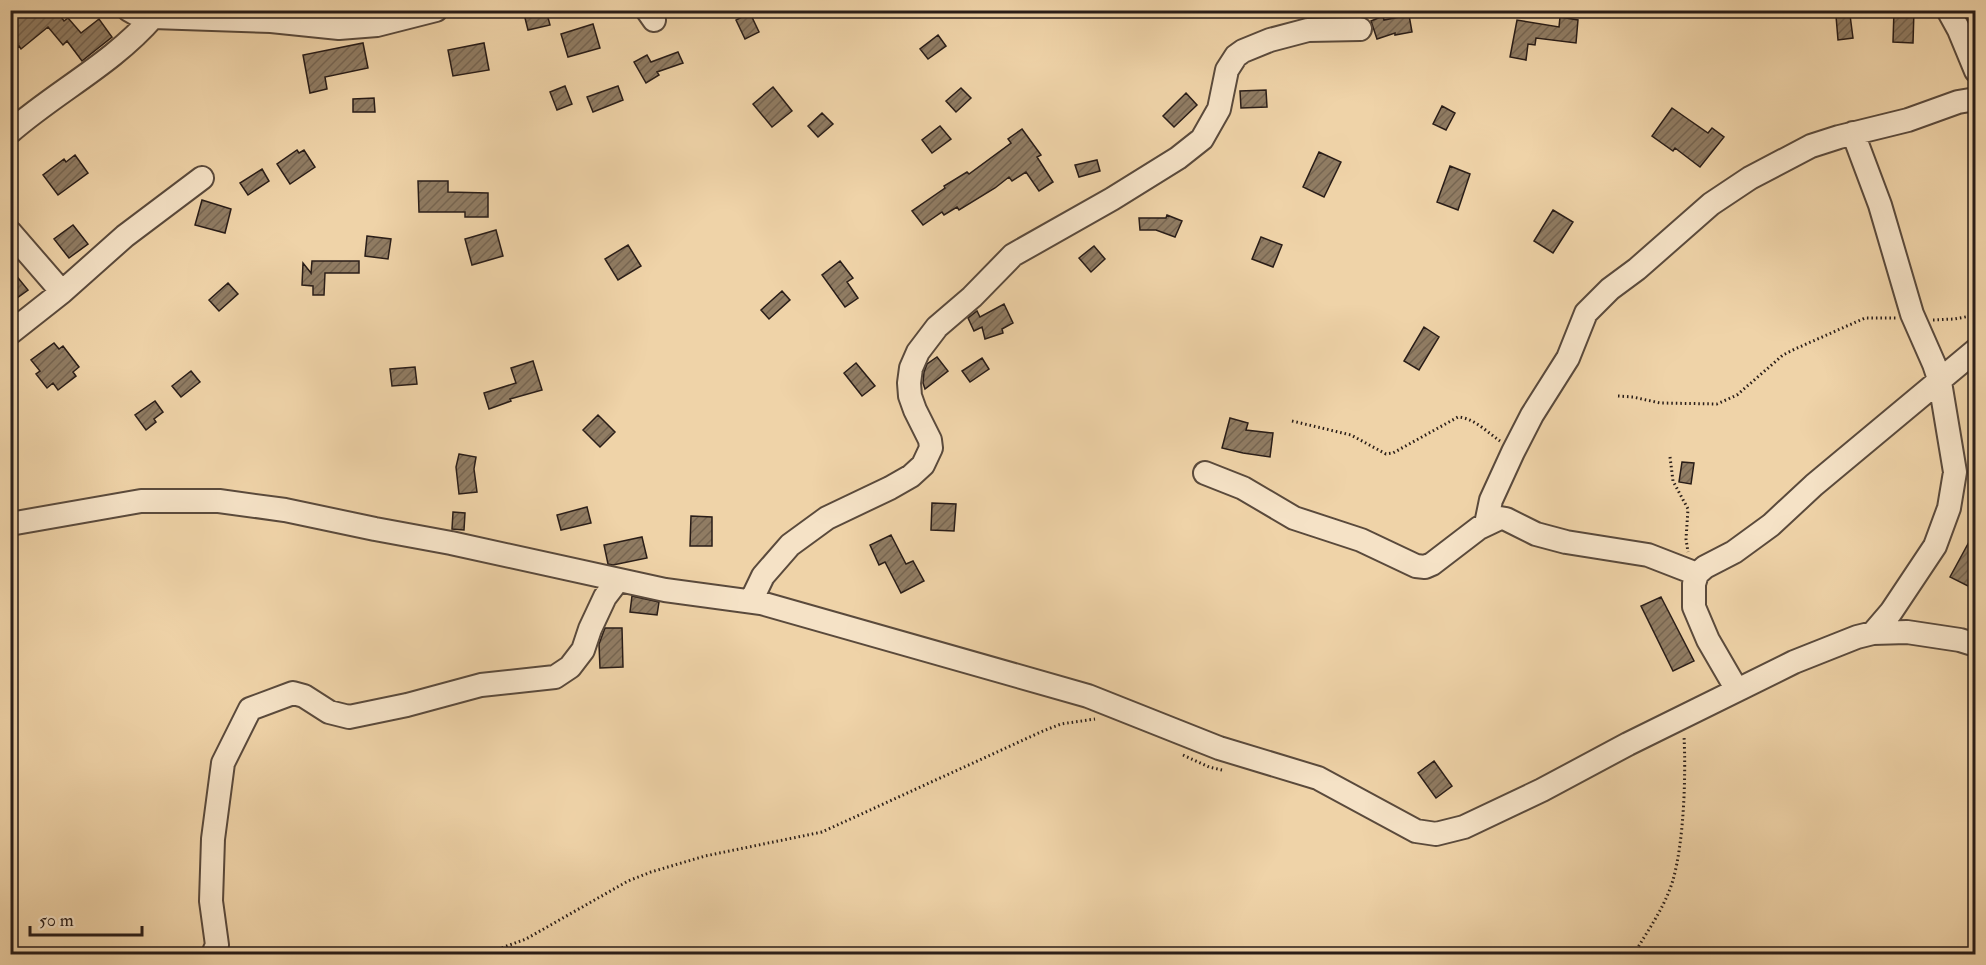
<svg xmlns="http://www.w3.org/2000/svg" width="1986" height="965" viewBox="0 0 1986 965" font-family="'IM FELL Double Pica',serif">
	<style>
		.building { fill: url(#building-hatch); stroke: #291d18; stroke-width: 1.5 }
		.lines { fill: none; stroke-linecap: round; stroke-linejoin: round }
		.minor-casing { stroke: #5a4a3c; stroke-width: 26 }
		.path { stroke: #291d18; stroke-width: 3; stroke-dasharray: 1.5 3; stroke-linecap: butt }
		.minor { stroke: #f5e2c6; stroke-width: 22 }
	</style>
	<defs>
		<pattern id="building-hatch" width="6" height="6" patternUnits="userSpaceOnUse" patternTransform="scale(1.5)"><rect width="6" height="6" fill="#907c63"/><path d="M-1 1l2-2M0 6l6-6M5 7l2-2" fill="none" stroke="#766551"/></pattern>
	</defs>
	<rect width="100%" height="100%" fill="#efd3a8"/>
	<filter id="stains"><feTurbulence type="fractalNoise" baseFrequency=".00333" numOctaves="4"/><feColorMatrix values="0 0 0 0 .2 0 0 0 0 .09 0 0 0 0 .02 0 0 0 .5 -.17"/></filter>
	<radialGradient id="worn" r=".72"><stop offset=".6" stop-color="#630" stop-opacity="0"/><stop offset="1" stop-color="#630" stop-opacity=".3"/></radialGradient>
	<path class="building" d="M26 10H56L64 21 68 18 81 33 99 19 112 37 82 61 67 41 63 45 48 27 21 49 19 46 10 54V23Z
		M538 10H546L550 25 528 30 524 14Z
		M1894 10H1914L1913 43 1893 42Z
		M750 13 759 32 745 39 736 20Z
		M1409 15 1412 32 1395 35V33L1377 39 1371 21 1383 16 1384 20Z
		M1850 15 1853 38 1838 40 1836 16Z
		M1560 17 1578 20 1576 43 1536 38 1535 45 1528 44 1526 60 1510 57 1517 20 1559 27Z
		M593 24 600 48 568 57 561 34Z
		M938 35 946 46 928 59 920 49Z
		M363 43 368 68 325 77 327 89 310 93 303 55Z
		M484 43 489 70 453 76 448 50Z
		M678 52 683 63 657 72 659 75 646 83 634 62 647 55 651 62Z
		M565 86 572 104 557 110 550 92Z
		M618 86 623 100 593 112 587 97Z
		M773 87 792 111 772 127 753 104Z
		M961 88 971 98 956 112 946 101Z
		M1266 90 1267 107 1241 108 1240 91Z
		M1186 93 1197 105 1174 127 1163 116Z
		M374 98 375 112H353V99Z
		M1442 106 1455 113 1446 130 1433 124Z
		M1672 108 1708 133 1712 128 1724 137 1700 167 1675 148 1673 151 1652 136Z
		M822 113 833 124 818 137 808 126Z
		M940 126 951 139 932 153 922 140Z
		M1022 129 1041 155 1037 157 1053 182 1039 191 1026 172 1012 181 1009 177 995 188 959 210 957 207 944 215 942 212 923 225 912 211 945 188 944 186 967 172 969 174 1011 143 1008 139Z
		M297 150 299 153 304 150 315 167 290 184 277 164Z
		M1319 152 1341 162 1324 197 1303 187Z
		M75 155 88 173 58 195 43 175 64 159 66 162Z
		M1097 160 1100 171 1079 177 1075 165Z
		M1450 166 1470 174 1458 210 1437 202Z
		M262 169 269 181 248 195 240 183Z
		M418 181H448V192L488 193V217H465V212H419Z
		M202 200 231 209 225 233 195 225Z
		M1553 210 1573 222 1553 253 1534 241Z
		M1167 215 1182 221 1175 237 1156 230H1140L1139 218H1166Z
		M73 225 88 244 69 258 54 239Z
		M496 230 503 256 472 265 465 239Z
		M367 236 391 239 388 259 365 256Z
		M1261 237 1282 245 1273 267 1252 259Z
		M628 245 641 266 618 280 605 259Z
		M1094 246 1105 259 1091 272 1079 258Z
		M312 261H359V273H325L324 295H313V286L302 285 303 263 311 273Z
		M840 261 853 278 847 282 858 298 845 307 822 275Z
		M10 268 28 290 10 303Z
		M228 283 238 294 219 311 209 300Z
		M782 291 790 300 769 319 761 310Z
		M1004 304 1013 323 1002 329 1003 333 985 339 982 327 974 331 968 318 977 311 980 317Z
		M1424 327 1439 337 1419 370 1404 361Z
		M54 343 59 349 63 346 79 367 73 372 76 376 58 390 53 383 47 388 36 374 40 371 31 360Z
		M937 357 948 371 925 389 923 383 924 372 927 364Z
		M982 358 989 369 970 382 962 371Z
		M533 361 542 390 510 399 511 401 489 409 484 393 516 383 511 368Z
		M856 363 875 386 862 396 844 373Z
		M415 367 417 384 392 386 390 369Z
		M191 371 200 382 181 397 172 386Z
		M155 401 163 412 154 419 156 422 146 430 135 415Z
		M598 415 615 432 600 447 583 430Z
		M1230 418 1248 423 1246 430 1273 433 1270 457 1243 453 1222 448Z
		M459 454 476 457 474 469 477 492 459 494 456 467Z
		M1682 462 1694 463 1691 484 1679 482Z
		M932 503 956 504 954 531 931 530Z
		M587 507 591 523 561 530 557 515Z
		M453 512 465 513 464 530 452 529Z
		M691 516 712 517V546H690Z
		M1976 529V590L1950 577Z
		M891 535 906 564 913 561 924 581 901 593 885 562 879 565 870 545Z
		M642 537 647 558 613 565 608 564 604 545Z
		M632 596 659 602 657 615 630 612Z
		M1661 597 1694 661 1673 671 1641 606Z
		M605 628H622L623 667 600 668 599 644Z
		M1434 761 1452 786 1436 798 1418 773Z"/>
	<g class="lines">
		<defs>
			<path id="minor" d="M129 10 136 14 153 17 271 21 339 28 377 25 436 10
				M647 10 654 20
				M1948 10 1959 30 1976 71
				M10 132C57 91 112 64 153 17
				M1853 133 1880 205 1912 314 1934 364 1940 382 1955 472 1949 508 1935 546 1891 612 1873 633
				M10 232 62 292
				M10 333 62 292 125 236 202 178
				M1205 473 1243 488 1294 518 1361 540 1416 566 1425 567 1432 564 1479 528 1500 518 1506 519 1536 534 1566 542 1648 555 1697 574
				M10 524 141 501H219L285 510 375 529 451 543 665 590 761 603 1088 696 1219 748 1318 778 1416 831 1436 834 1464 827 1542 790 1628 744 1794 662 1857 637 1873 633 1907 632 1960 640 1976 645
				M1486 524 1491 500 1513 452 1532 415 1568 358 1586 313 1610 289 1637 269 1711 204 1750 178 1811 146 1839 137 1908 120 1958 102 1976 99
				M751 601 763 576 790 545 827 518 890 488 911 476 923 465 931 448 930 440 915 410 910 396 909 383 911 368 918 352 937 327 972 297 1013 255 1112 199 1178 158 1202 139 1219 109 1227 70 1236 56 1243 51 1270 40 1308 30 1360 29
				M1737 690 1708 640 1694 607V584L1697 574 1705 567 1734 552 1771 525 1814 485 1976 350
				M213 954 217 945 211 901 213 839 223 763 250 709 293 693 304 696 329 712 349 717 407 705 481 685 555 677 570 667 583 650 590 629 605 597 618 580"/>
		</defs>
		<use href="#minor" class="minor-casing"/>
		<path class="path" d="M1933 320 1954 319 1976 315
			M1618 396 1633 397 1660 403 1717 404 1737 395 1783 355 1795 349 1865 318H1896
			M1292 421 1351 435 1386 454 1393 453 1458 417C1474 418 1487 432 1500 441
			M1670 457 1673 481 1688 509 1686 539 1688 552
			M1183 755 1209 767 1222 770
			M485 954 526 939 628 881 651 872 705 856 822 832 1043 731 1061 724 1095 719
			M1634 954C1648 930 1665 907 1673 880 1684 841 1686 776 1684 736"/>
		<use href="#minor" class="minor"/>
	</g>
	<rect width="1986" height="965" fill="none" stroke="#efd3a8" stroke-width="36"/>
	<rect x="12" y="12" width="1962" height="941" fill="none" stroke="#291d18" stroke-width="3"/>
	<rect x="18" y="18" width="1950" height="929" fill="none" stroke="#291d18" stroke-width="1.5"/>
	<path d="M30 926v9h112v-9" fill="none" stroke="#291d18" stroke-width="3"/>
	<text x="39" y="926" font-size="18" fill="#291d18" stroke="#f5e2c6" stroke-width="4.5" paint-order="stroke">50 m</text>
	<rect width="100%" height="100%" filter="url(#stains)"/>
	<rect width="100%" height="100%" fill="url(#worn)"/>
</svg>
